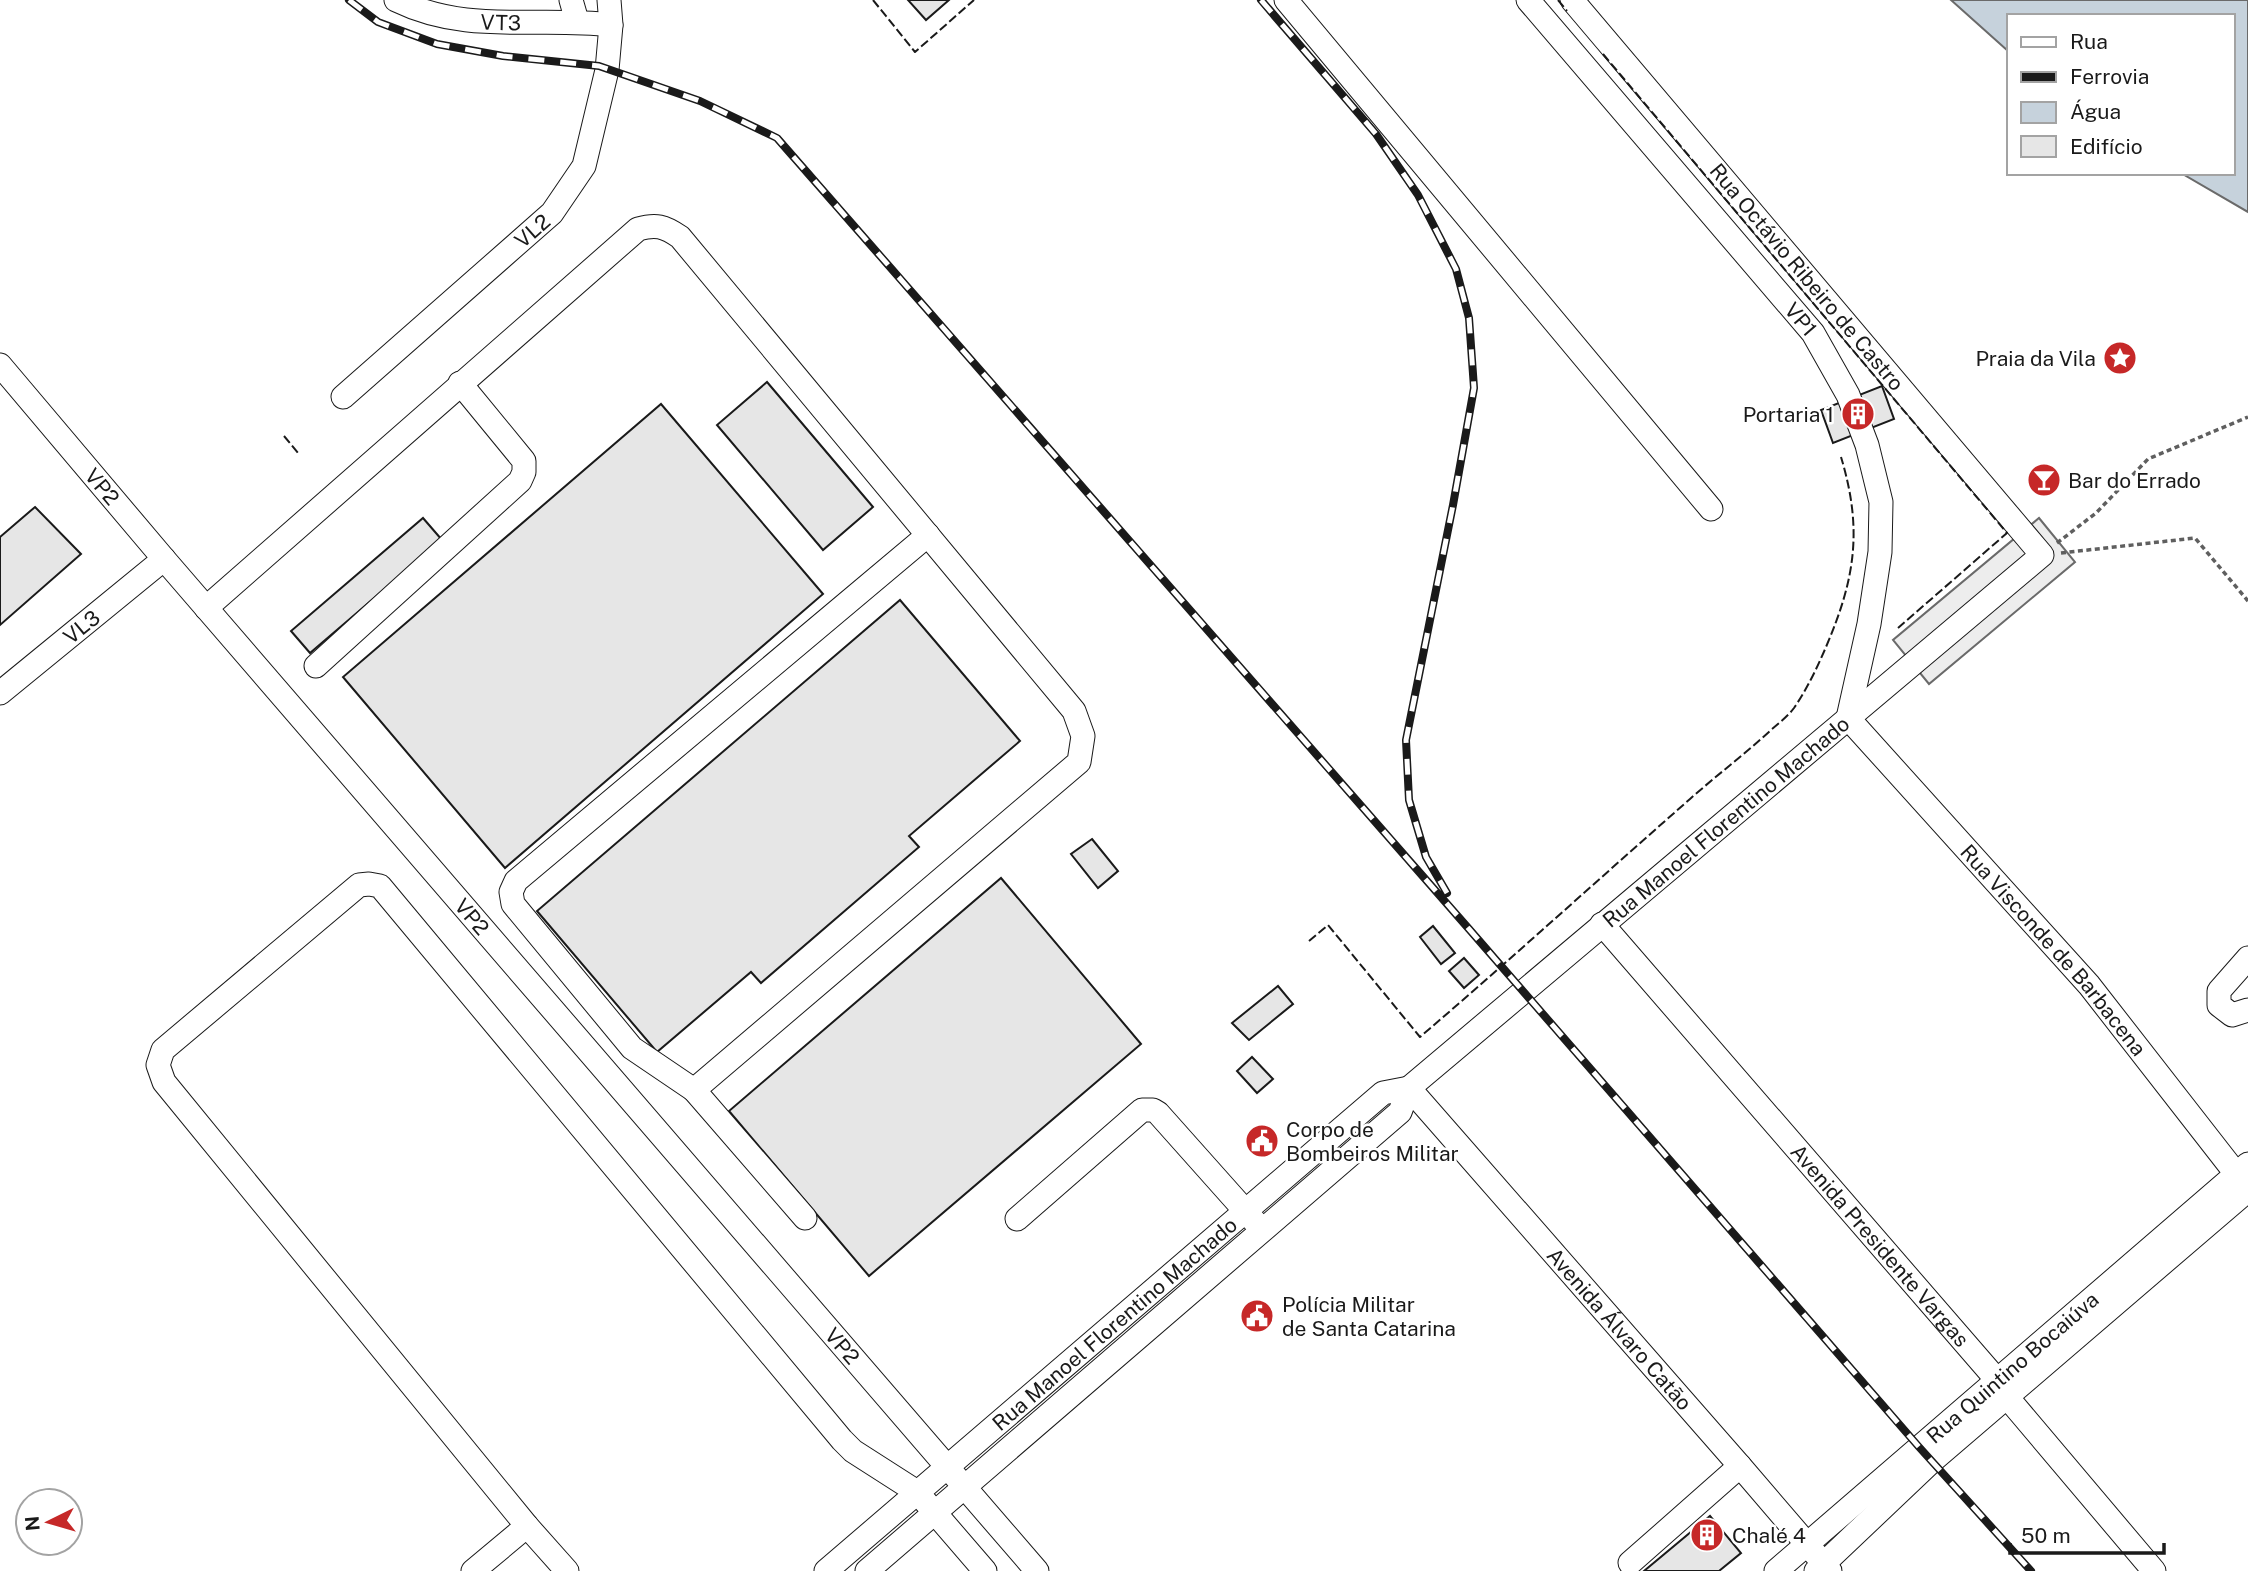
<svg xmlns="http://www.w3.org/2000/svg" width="2248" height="1571" viewBox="0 0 2248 1571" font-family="'Public Sans',sans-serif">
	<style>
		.parking { fill: #ededed; stroke: #6a6a6a; stroke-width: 2 }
		.water { fill: #c6d2dc; stroke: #6a6a6a; stroke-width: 2 }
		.building { fill: #e6e6e6; stroke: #1a1a1a; stroke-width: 2 }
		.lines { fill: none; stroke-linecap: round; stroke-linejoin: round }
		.minor-casing { stroke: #1a1a1a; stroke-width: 25 }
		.path { stroke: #5f5f5f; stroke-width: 3.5; stroke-dasharray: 5 3.5; stroke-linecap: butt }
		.minor { stroke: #fff; stroke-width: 23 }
		.rail-casing { stroke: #1a1a1a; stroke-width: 8 }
		.rail { stroke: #fff; stroke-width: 5; stroke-dasharray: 16; stroke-linecap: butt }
		.fence { stroke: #1a1a1a; stroke-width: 2; stroke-dasharray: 9 3.5; stroke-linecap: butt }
		.labels { text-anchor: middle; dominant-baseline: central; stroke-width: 5; stroke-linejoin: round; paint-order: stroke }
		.street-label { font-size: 21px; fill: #1a1a1a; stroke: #fff }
		.poi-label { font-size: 21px; fill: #1a1a1a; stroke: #fff; text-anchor: start }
	</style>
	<rect width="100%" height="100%" fill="#fff"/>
	<path class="parking" d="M2039 518 2075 562 1929 684 1893 640Z"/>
	<path class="water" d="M1951 0H2248V212L2181 173H2232V16H2008V51Z"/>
	<path class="building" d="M908 0H949L926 20Z
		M767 382 873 507 823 550 717 425Z
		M1882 386 1894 419 1833 443 1821 410Z
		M661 404 823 594 505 868 343 677Z
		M35 507 81 554 0 625V537Z
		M423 518 442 540 310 653 291 631Z
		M900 600 1020 741 909 836 919 847 761 983 751 972 657 1052 537 911Z
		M1092 839 1118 871 1098 888 1071 854Z
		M1001 878 1141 1044 869 1276 729 1111Z
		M1433 926 1455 953 1441 964 1420 937Z
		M1464 958 1479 975 1464 988 1449 971Z
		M1278 986 1293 1004 1249 1040 1232 1023Z
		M1252 1057 1273 1079 1257 1093 1237 1071Z
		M1710 1516 1741 1553 1719 1571H1644Z"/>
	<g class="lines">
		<defs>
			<g id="minor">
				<path id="s1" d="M396 0C468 35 535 16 611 25"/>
				<path d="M571 0 577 21"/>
				<path d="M1286 0 1711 509"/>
				<path id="s2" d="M1528 0 1813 333 1848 395 1867 445 1881 502 1880 552 1869 624 1848 718"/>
				<path id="s3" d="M0 365 164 559 1037 1571"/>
				<path id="s4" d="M343 397 552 213 584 166 607 70 611 25 609 0"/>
				<path d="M206 608 638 229C656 224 664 226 680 237L1074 711 1083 736 1079 762 694 1090 805 1218"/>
				<path d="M316 666 520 481 524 472V461L460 383"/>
				<path id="s5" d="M0 693 164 559"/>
				<path id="s6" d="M1848 718 2089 985 2248 1189"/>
				<path id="s7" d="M1602 924 1997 1380 2007 1397 2154 1571"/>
				<path d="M2248 958 2219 991V1005L2232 1015 2248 1010"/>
				<path id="s8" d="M1409 1088 1740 1466 1830 1571"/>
				<path d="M694 1090 632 1048 513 904 511 892 516 881 928 535"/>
				<path d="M1017 1219 1142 1110H1153L1158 1113 1256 1223"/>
				<path d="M1630 1563 1740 1466"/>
				<path d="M473 1571 527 1526"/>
				<path d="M567 1571 527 1526 164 1082 158 1065 163 1050 359 885 369 884 380 886 842 1440 853 1451 917 1492 985 1571"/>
				<path id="s9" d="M826 1571 1383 1093 1409 1088"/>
				<path id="s10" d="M867 1571 1400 1112 1409 1088 2042 555 1572 0"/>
				<path id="s11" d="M1776 1571 2248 1164"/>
				<path d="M1816 1571 1932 1461 2248 1190"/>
			</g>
		</defs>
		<use href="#minor" class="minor-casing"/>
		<path class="path" d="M2057 543 2096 513 2148 459 2248 417
			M2061 553 2195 538 2248 601"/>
		<use href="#minor" class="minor"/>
		<defs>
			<path id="rail" d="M349 0 378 22 437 44 503 56 599 66 700 101 777 138 1469 929 1919 1447 2031 1571
				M1261 0 1376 134 1418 195 1456 269 1469 318 1474 388 1453 505 1406 740 1409 800 1426 857 1447 893"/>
		</defs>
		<use href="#rail" class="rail-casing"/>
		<use href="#rail" class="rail"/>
		<path class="fence" d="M873 0 915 52 974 0
			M1558 0 1567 11
			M1603 54 2007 533 1898 628
			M284 436 299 454
			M1309 941 1328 925 1420 1037C1511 959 1600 878 1690 799 1717 775 1745 754 1771 730 1779 723 1788 716 1794 708 1807 689 1817 668 1826 647 1855 579 1863 530 1841 457"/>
	</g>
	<defs>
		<symbol id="sight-disc" viewBox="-11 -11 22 22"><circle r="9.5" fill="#c62828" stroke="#fff"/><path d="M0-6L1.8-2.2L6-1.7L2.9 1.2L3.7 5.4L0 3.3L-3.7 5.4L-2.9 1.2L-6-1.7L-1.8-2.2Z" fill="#fff"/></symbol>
		<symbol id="building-disc" viewBox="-11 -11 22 22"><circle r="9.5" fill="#c62828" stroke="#fff"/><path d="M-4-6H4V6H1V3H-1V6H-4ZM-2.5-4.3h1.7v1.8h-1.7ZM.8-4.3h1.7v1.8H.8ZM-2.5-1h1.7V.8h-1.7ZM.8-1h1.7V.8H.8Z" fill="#fff"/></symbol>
		<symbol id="bar-disc" viewBox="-11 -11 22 22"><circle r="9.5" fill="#c62828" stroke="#fff"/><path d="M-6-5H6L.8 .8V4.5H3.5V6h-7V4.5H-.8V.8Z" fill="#fff"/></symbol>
		<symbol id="civic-disc" viewBox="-11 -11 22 22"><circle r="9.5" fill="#c62828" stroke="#fff"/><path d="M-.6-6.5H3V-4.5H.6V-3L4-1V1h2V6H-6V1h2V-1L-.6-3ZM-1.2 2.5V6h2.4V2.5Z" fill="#fff"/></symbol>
	</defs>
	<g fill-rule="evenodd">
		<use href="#sight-disc" x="2101" y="339" width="38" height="38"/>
		<use href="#building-disc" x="1839" y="395" width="38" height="38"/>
		<use href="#bar-disc" x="2025" y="461" width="38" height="38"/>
		<use href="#civic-disc" x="1243" y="1122" width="38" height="38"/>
		<use href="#civic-disc" x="1238" y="1297" width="38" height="38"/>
		<use href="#building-disc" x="1688" y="1516" width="38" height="38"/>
	</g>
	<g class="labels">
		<g class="street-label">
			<text stroke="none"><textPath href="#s1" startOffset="108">VT3</textPath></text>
			<text stroke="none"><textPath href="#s4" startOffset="252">VL2</textPath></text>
			<text transform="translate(1807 277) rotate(50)">Rua Octávio Ribeiro de Castro</text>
			<text stroke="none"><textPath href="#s2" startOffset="420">VP1</textPath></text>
			<text stroke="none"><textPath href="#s3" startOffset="159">VP2</textPath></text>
			<text stroke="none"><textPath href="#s5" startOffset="105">VL3</textPath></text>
			<text stroke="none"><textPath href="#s10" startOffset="1143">Rua Manoel Florentino Machado</textPath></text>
			<text stroke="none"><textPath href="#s3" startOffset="726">VP2</textPath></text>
			<text stroke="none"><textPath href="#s6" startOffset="310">Rua Visconde de Barbacena</textPath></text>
			<text stroke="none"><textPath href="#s7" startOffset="425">Avenida Presidente Vargas</textPath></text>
			<text stroke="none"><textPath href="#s9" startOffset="380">Rua Manoel Florentino Machado</textPath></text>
			<text stroke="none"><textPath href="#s8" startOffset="320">Avenida Álvaro Catão</textPath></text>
			<text stroke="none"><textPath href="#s3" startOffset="1293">VP2</textPath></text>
			<text stroke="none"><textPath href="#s11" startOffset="312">Rua Quintino Bocaiúva</textPath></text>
		</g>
		<g class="poi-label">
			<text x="2096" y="358" text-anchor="end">Praia da Vila</text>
			<text x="1834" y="414" text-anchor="end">Portaria 1</text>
			<text x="2068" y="480">Bar do Errado</text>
			<text x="1286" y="1129">Corpo de<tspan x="1286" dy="24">Bombeiros Militar</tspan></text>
			<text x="1282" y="1304">Polícia Militar<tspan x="1282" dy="24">de Santa Catarina</tspan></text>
			<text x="1732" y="1535">Chalé 4</text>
		</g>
	</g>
	<rect x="2007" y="14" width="228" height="161" fill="#ffffff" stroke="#a3a3a3" stroke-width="2"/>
	<rect x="2021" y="37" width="35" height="10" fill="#ffffff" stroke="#a3a3a3" stroke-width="2"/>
	<text x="2070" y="49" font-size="21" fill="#1a1a1a">Rua</text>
	<rect x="2021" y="72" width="35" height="10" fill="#1a1a1a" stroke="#a3a3a3" stroke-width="2"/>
	<text x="2070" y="84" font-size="21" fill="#1a1a1a">Ferrovia</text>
	<rect x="2021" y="102" width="35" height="21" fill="#c6d2dc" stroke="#a3a3a3" stroke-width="2"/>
	<text x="2070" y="119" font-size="21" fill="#1a1a1a">Água</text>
	<rect x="2021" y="136" width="35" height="21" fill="#e6e6e6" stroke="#a3a3a3" stroke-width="2"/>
	<text x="2070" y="154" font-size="21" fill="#1a1a1a">Edifício</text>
	<g transform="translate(49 1522) rotate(265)"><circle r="33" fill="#ffffff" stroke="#a3a3a3" stroke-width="2"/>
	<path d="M0-5L12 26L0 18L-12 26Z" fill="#c62828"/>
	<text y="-10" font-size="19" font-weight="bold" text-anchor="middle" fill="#1a1a1a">N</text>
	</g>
	<path d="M2010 1543v10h154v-10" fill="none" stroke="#1a1a1a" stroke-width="3.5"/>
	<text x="2021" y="1543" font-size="21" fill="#1a1a1a" stroke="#ffffff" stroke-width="5" paint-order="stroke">50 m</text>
</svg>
